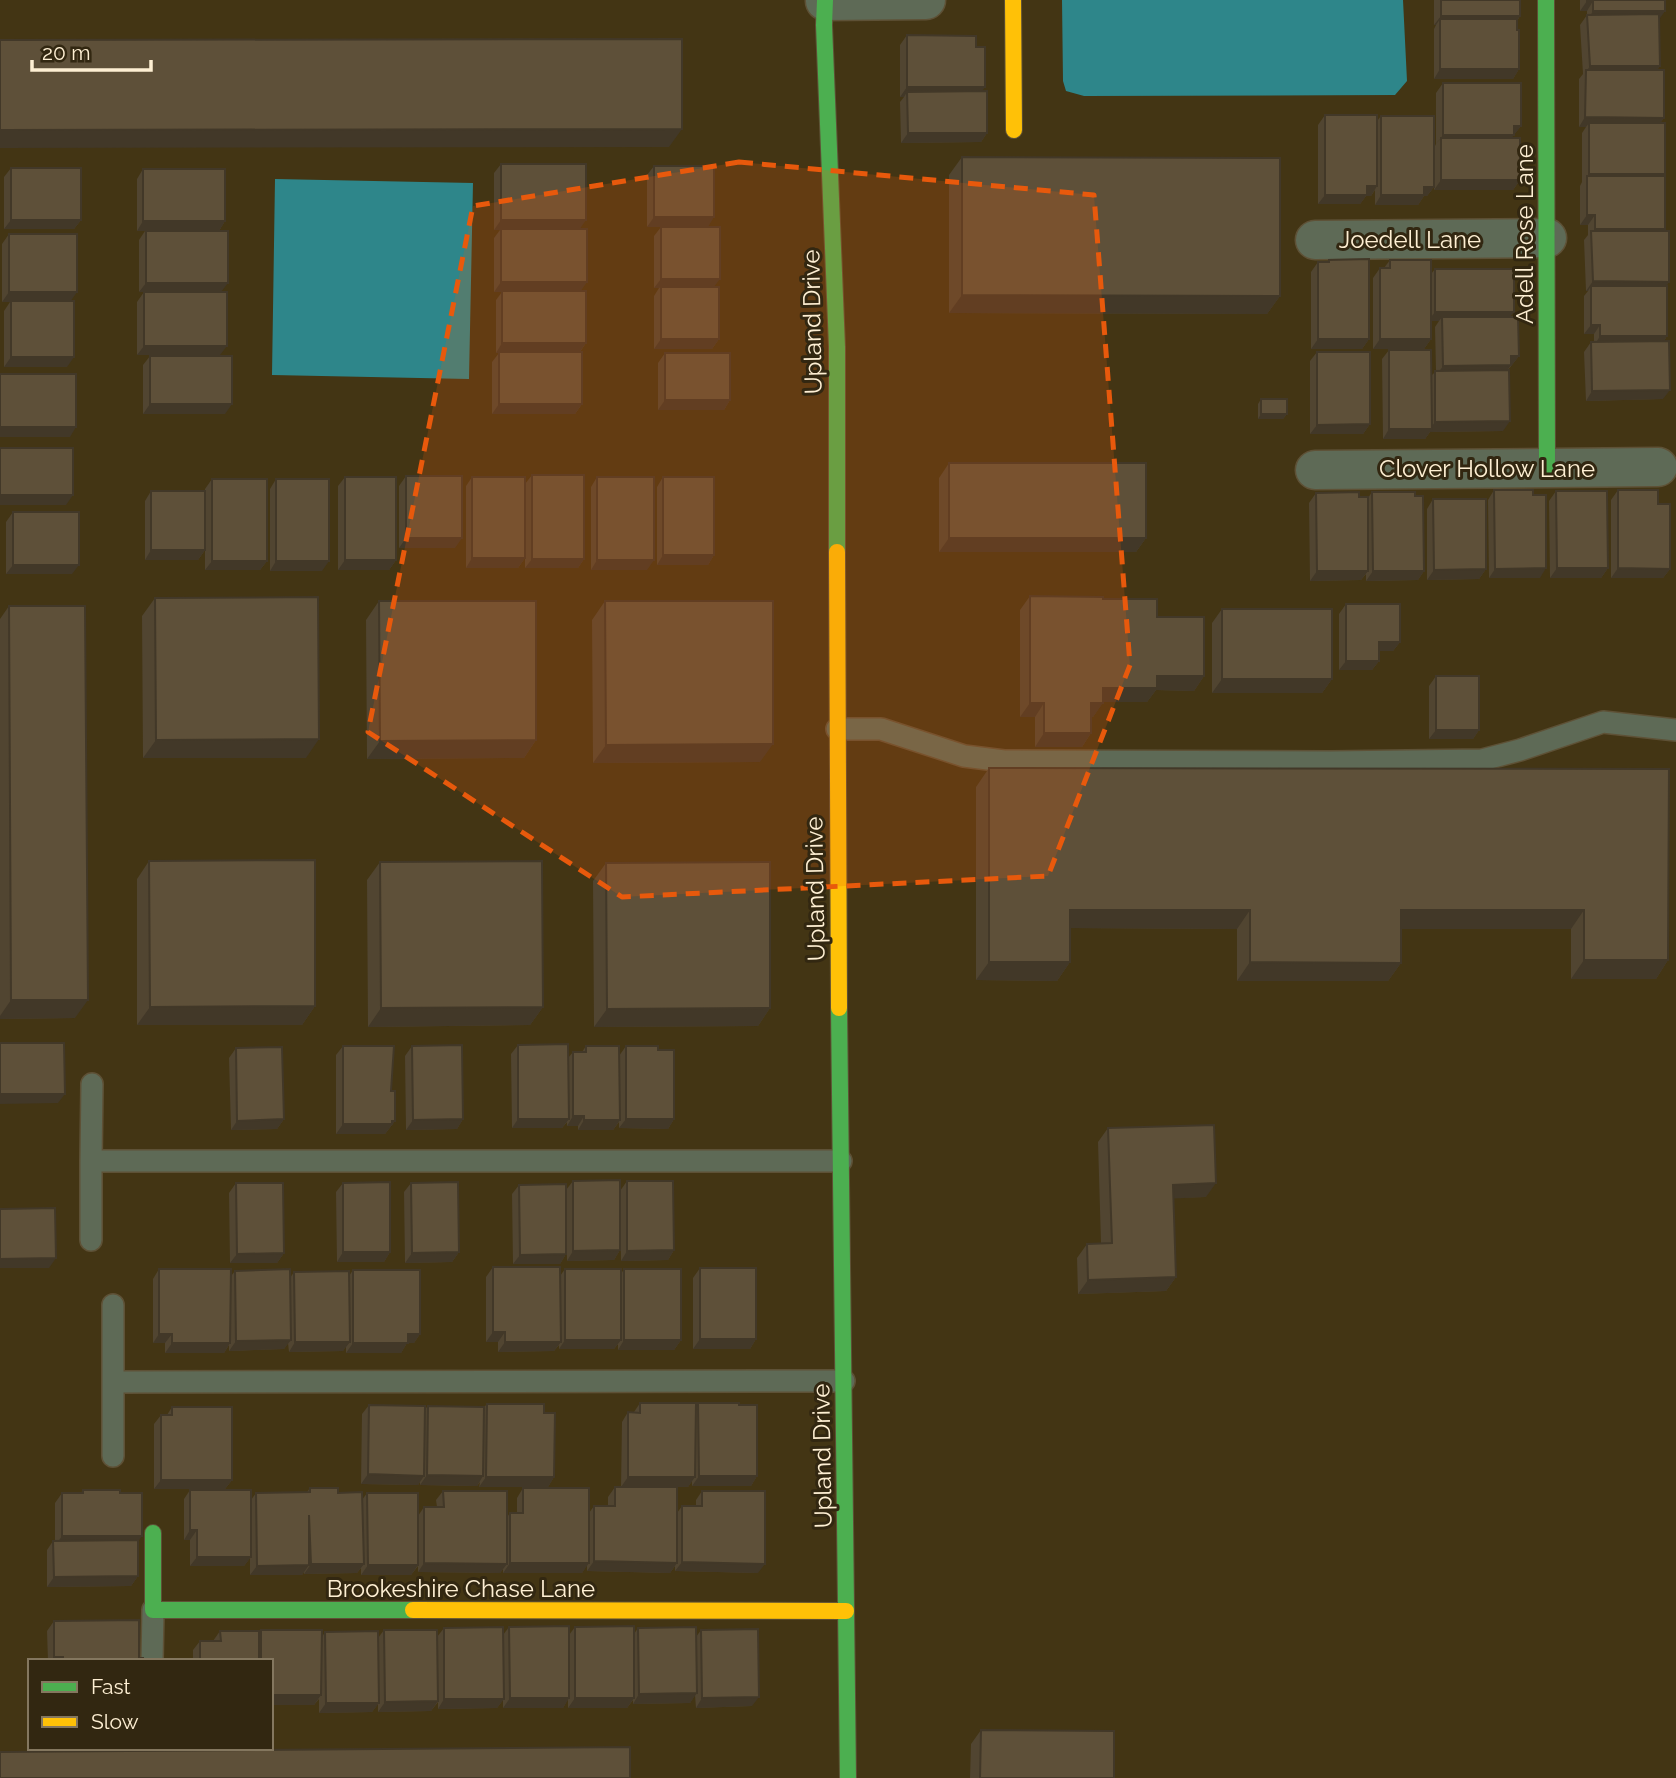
<svg xmlns="http://www.w3.org/2000/svg" width="1676" height="1778" viewBox="0 0 1676 1778" font-family="Raleway,sans-serif">
	<style>
		.water { fill: #2e868a }
		.lines { fill: none; stroke-linecap: round; stroke-linejoin: round }
		.lane-casing { stroke: #5e5136; stroke-width: 24 }
		.street-casing { stroke: #5e5136; stroke-width: 41 }
		.fast-casing { stroke: #5e5136; stroke-width: 18 }
		.slow-casing { stroke: #5e5136; stroke-width: 18 }
		.lane { stroke: #5e6a56; stroke-width: 21 }
		.street { stroke: #5e6a56; stroke-width: 38 }
		.fast { stroke: #4caf50; stroke-width: 16 }
		.slow { stroke: #ffc107; stroke-width: 16 }
		.wall { fill: #514531 }
		.shaded-wall { fill: #423828 }
		.building { fill: #5e5039; stroke: #423828; stroke-width: 2 }
		.marked { fill: #e8590c; fill-opacity: 0.2; stroke: #e8590c; stroke-width: 5; stroke-dasharray: 14 9; stroke-linejoin: round }
		.labels { text-anchor: middle; dominant-baseline: central; stroke-width: 6; stroke-linejoin: round; paint-order: stroke }
		.street-label { font-size: 24px; fill: #feefd3; stroke: #322711 }
	</style>
	<rect width="100%" height="100%" fill="#433514"/>
	<path class="water" d="M1062 0H1403L1407 81 1395 95 1084 96 1066 91 1063 81Z
		M275 179 473 183 469 379 272 375Z"/>
	<g class="lines">
		<defs>
			<path id="lane" d="M837 729H881L964 756 1004 761 1331 762 1482 760 1520 750 1603 722 1676 730
				M92 1084 91 1161H841
				M91 1161V1240
				M113 1305V1382L844 1381
				M113 1382V1456
				M152 1661 153 1610"/>
			<path id="street" d="M825 1 926 0
				M1315 240 1547 238
				M1315 470 1658 467"/>
			<path id="fast" d="M825 0 824 25 837 347V552
				M1546 0 1547 468
				M839 1008 848 1778
				M153 1533V1610H413"/>
			<path id="slow" d="M1013 0 1014 130
				M837 552 839 1008
				M413 1610 846 1611"/>
		</defs>
		<use href="#lane" class="lane-casing"/>
		<use href="#street" class="street-casing"/>
		<use href="#fast" class="fast-casing"/>
		<use href="#slow" class="slow-casing"/>
		<use href="#lane" class="lane"/>
		<use href="#street" class="street"/>
		<use href="#fast" class="fast"/>
		<use href="#slow" class="slow"/>
	</g>
	<path class="wall" d="M1434 0H1520V16L1517 21 1519 69 1513 79H1434V29L1436 25H1434Z
		M1580 0H1665V11L1659 18 1660 66 1657 70 1664 118 1660 123 1665 174 1663 176 1665 229 1664 231 1669 282 1666 286 1667 336 1664 341 1663 399 1586 401 1584 352 1591 342H1594V334H1584V296L1588 291H1586L1584 240 1588 235V225H1580V186L1582 182V133L1586 127H1579V79L1583 74 1580 25 1587 15V11H1580Z
		M907 35 976 47 987 133 981 142 901 143 900 102 904 97H900V45Z
		M1443 83 1521 126 1511 138 1520 180 1513 190H1434V148L1436 144V93Z
		M1325 115 1377 121 1381 116 1434 187 1427 196H1424L1418 205H1375V190L1371 196H1366L1360 204H1318V125Z
		M962 157 1280 296 1267 314 949 313V175Z
		M501 164 580 229 581 291 586 343 580 352 582 404 575 414H492V362L499 353H496V300L502 292H494V238L500 230H494V173Z
		M654 166H714L647 227V175Z
		M11 168 81 220 74 229H4V177Z
		M143 169 225 221 219 231 139 292V240L145 231H137V179Z
		M661 227 714 287 719 339 712 349H654V296L659 288H654V236Z
		M9 234 71 301 67 367H4V311L10 302H2V244Z
		M1329 260 1369 339 1362 349H1311V272L1318 262H1327Z
		M1390 260 1431 274 1435 269 1510 317 1519 356 1508 370 1503 431 1430 432 1425 439H1383L1382 359 1389 350 1431 376 1436 371 1435 327 1439 321H1431V339L1424 349H1373V278L1380 268H1384Z
		M144 292H227L137 355V302Z
		M1317 352 1370 424 1363 434H1310V361Z
		M665 353 730 400 724 410H658V363Z
		M150 356 225 414H143V365Z
		M1261 399 1287 414 1283 419H1258V404Z
		M949 463 1146 538 1136 552H939V478Z
		M532 475 584 559 578 568H525V484Z
		M406 476 455 548H399V486Z
		M345 477 396 560 389 570H338V486Z
		M472 477 525 558 518 568H466V486Z
		M597 477 647 570H591V487Z
		M663 477 714 555 708 565H657V487Z
		M212 479 267 561 260 570H205V489Z
		M276 479 322 571H270V489Z
		M1494 490 1540 578H1489L1488 500Z
		M1618 490 1658 504 1670 569 1663 578H1611V500Z
		M151 491 205 550 198 560H145V501Z
		M1556 491 1608 568 1601 578H1550L1549 501Z
		M1372 492 1424 571 1418 580 1366 581V574L1361 580 1310 581 1309 503 1316 493 1368 498Z
		M1433 499 1486 569 1479 579 1427 580V509Z
		M13 512 72 574H6V522Z
		M1030 596 1103 599 1157 617 1204 676 1194 691 1156 690 1147 702H1103L1093 717H1091V733L1082 747H1035V717H1020V610Z
		M155 598 306 758H143L142 616Z
		M379 601 536 740 524 758 367 759 366 620Z
		M605 601 760 762 593 763 592 620Z
		M1346 604 1400 642 1393 651H1379V661L1372 670H1339V614Z
		M9 606 75 1018 0 1019V619Z
		M1222 609 1332 679 1322 693H1212V623Z
		M1436 676 1479 730 1473 739H1429V686Z
		M989 768 1669 769 1668 960 1656 979H1571V929H1401V963L1388 981H1237V929L1070 928V962L1057 981 976 980V787Z
		M149 861 315 1006 302 1025H137V879Z
		M380 862 543 1007 530 1025 368 1027 367 880Z
		M606 863 770 1008 758 1026 594 1027 593 881Z
		M518 1045 568 1058 573 1052H582L586 1046 619 1056 626 1046 658 1050 674 1119 668 1129 619 1128V1122L613 1130H578V1126H567V1122L562 1128H512L511 1054Z
		M343 1046 391 1091 395 1121 385 1134H336V1055Z
		M412 1046 463 1119 457 1129 406 1130 405 1056Z
		M236 1048 284 1119 277 1129 231 1130 229 1058Z
		M1108 1128 1206 1197 1173 1198 1176 1277 1166 1291 1078 1294 1077 1258 1087 1244 1101 1243 1098 1142Z
		M573 1181 620 1250 614 1260 567 1261 566 1190Z
		M627 1181 674 1250 668 1260 621 1261 620 1191Z
		M236 1183 284 1253 277 1263H230L229 1193Z
		M343 1183 390 1252 384 1262H337L336 1192Z
		M411 1183 459 1252 452 1262 405 1263 404 1192Z
		M519 1185 566 1254 560 1264H513L512 1194Z
		M493 1267 560 1276 565 1269 621 1274 624 1269 681 1340 674 1350H618V1344L614 1349H559V1345L554 1351 498 1352V1342H486V1277Z
		M700 1268 756 1339 750 1349H693V1278Z
		M159 1269 231 1276 235 1271 290 1278 294 1272 349 1276 353 1270 420 1334 414 1343H407L401 1353H346V1346L343 1351 289 1352 288 1343 284 1349 229 1351V1345L224 1353H165V1343H153V1279Z
		M640 1403 696 1406 698 1403 757 1476 751 1486H692V1481L688 1487H621L622 1422 628 1412H634Z
		M487 1404 544 1413 554 1477 548 1487H479L480 1482 477 1486 420 1485V1482L418 1485 361 1484 362 1414 369 1405 425 1409 428 1406 484 1407Z
		M172 1407 232 1480 225 1489H154V1424L161 1415H167Z
		M615 1487 677 1513 682 1506H696V1500L702 1491 758 1573 675 1571V1566L670 1573 587 1571V1565L582 1573H503V1569L500 1573 418 1572V1566L411 1575H361V1568L357 1573 304 1574V1572L302 1575H250V1558L244 1566H190V1540H184V1499L190 1490 251 1500 256 1493 307 1492 310 1488 338 1493 362 1500 367 1493 418 1516 424 1507H437L436 1500 443 1491 507 1517 510 1513H517V1498L523 1488 589 1513 594 1506H608V1497Z
		M83 1490 120 1493 138 1542V1576L131 1586 47 1587V1550L53 1541H55V1503L62 1493H81Z
		M54 1621 139 1658 143 1661H48L47 1631Z
		M509 1627 569 1635 575 1627 634 1634 638 1628 696 1637 701 1630 752 1706 696 1708 695 1695 690 1703 633 1704V1700L627 1708H568V1699L563 1708H503V1700L497 1708 438 1709V1702L431 1711 378 1712V1704L372 1712 319 1713V1699L314 1705H271V1661H193V1650L200 1641H213L220 1631 259 1634 261 1630 322 1637 325 1632 378 1638 384 1630 437 1637 444 1628 503 1635Z
		M981 1730 1114 1778H970L971 1744Z"/>
	<path class="shaded-wall" d="M1587 1H1593L1587 11H1580Z
		M1593 11H1665L1658 21H1587Z
		M1441 16H1520L1513 26 1440 19 1436 25H1434Z
		M1590 66H1660L1653 75 1586 72Z
		M1440 69H1519L1513 79H1434Z
		M907 87H985L978 97 907 92 904 97H900Z
		M1585 117 1664 118 1657 127 1589 123 1586 127H1579Z
		M1514 126H1521L1507 144 1441 138 1436 144 1443 135Z
		M682 129 669 147 0 148V130Z
		M908 133H987L981 142 901 143Z
		M1589 174H1665L1658 183 1587 177Z
		M1441 180H1520L1513 190H1434Z
		M1367 186H1377L1371 196H1366L1360 204H1318L1325 195Z
		M1424 187H1434L1427 196H1424L1418 205H1375L1381 195Z
		M1587 215H1595L1588 225H1580Z
		M654 217H714L708 227H647Z
		M11 220H81L74 229H4Z
		M501 220H586L579 230H494Z
		M143 221H225L219 231H137Z
		M1595 229H1665L1658 238 1591 234Z
		M661 279H720L713 288 661 287 659 288H654Z
		M1593 281 1669 282 1662 292 1591 286 1588 291H1586Z
		M501 282H587L580 292H494Z
		M146 283H228L221 292H139Z
		M9 292H77L70 302H2Z
		M962 295 1280 296 1267 314 949 313Z
		M1435 312H1514L1507 321 1442 317 1439 321H1428Z
		M1591 325H1600L1594 334H1584Z
		M1600 336H1667L1661 346H1594Z
		M661 339H719L712 349H654Z
		M1318 339H1369L1362 349H1311Z
		M1380 339H1431L1424 349H1373Z
		M502 343H586L579 353H496Z
		M144 346H227L220 355H137Z
		M1511 356H1519L1512 365H1504Z
		M11 357H74L67 367H4Z
		M1511 365 1504 375 1436 376 1443 366Z
		M1670 390 1663 399 1586 401 1592 391Z
		M665 400H730L724 410H658Z
		M150 404H232L225 414H143Z
		M499 404H582L575 414H492Z
		M1261 414H1287L1283 419H1258Z
		M1510 421 1503 431 1430 432 1425 439H1383L1389 429H1430L1435 422Z
		M1370 424 1363 434H1310L1317 425Z
		M0 427H76L70 437H0Z
		M0 495H73L66 505H0Z
		M406 538H462L455 548H399Z
		M949 538H1146L1136 552H939Z
		M151 550H205L198 560H145Z
		M663 555H714L708 565H657Z
		M472 558H525L518 568H466Z
		M532 559H584L578 568H525Z
		M345 560H396L389 570H338Z
		M597 560H654L647 570H591Z
		M212 561H267L260 570H205Z
		M276 561H329L322 571H270Z
		M13 565H79L72 574H6Z
		M1546 568 1540 578H1489L1495 569Z
		M1557 568H1608L1601 578H1550Z
		M1618 568 1670 569 1663 578H1611Z
		M1486 569 1479 579 1427 580 1434 570Z
		M1317 571H1368L1361 580 1310 581Z
		M1373 571H1424L1418 580 1366 581Z
		M1379 642H1400L1393 651H1372Z
		M1346 661H1379L1372 670H1339Z
		M1157 676H1204L1194 691 1156 690 1147 702H1093L1103 688Z
		M1222 679H1332L1322 693H1212Z
		M1030 703H1044L1035 717H1020Z
		M1091 703H1103L1093 717H1082Z
		M1436 730H1479L1473 739H1429Z
		M1044 733H1091L1082 747H1035Z
		M319 739 306 758H143L156 740Z
		M536 740 524 758 367 759 380 741Z
		M773 744 760 762 593 763 606 745Z
		M1070 910H1250L1237 929 1057 928Z
		M1401 910H1584L1571 929H1388Z
		M1584 960H1668L1656 979H1571Z
		M989 962H1070L1057 981 976 980Z
		M1250 962 1401 963 1388 981H1237Z
		M11 1000H88L75 1018 0 1019V1016Z
		M315 1006 302 1025H137L150 1007Z
		M543 1007 530 1025 368 1027 381 1008Z
		M770 1008 758 1026 594 1027 607 1009Z
		M0 1094H65L58 1103 0 1104Z
		M573 1116H584L578 1126H567Z
		M284 1119 277 1129 231 1130 237 1121Z
		M463 1119 457 1129 406 1130 413 1120Z
		M518 1119H569L562 1128H512Z
		M626 1119H674L668 1129 619 1128Z
		M584 1120H620L613 1130H578Z
		M395 1121 385 1134H336L343 1124Z
		M1216 1183 1206 1197 1163 1199 1173 1185Z
		M620 1250 614 1260 567 1261 573 1251Z
		M674 1250 668 1260 621 1261 627 1251Z
		M343 1252H390L384 1262H337Z
		M459 1252 452 1262 405 1263 412 1253Z
		M284 1253 277 1263H230L237 1254Z
		M566 1254 560 1264H513L520 1255Z
		M56 1258 49 1268H0V1259Z
		M1176 1277 1166 1291 1078 1294 1088 1280Z
		M493 1332H505L498 1342H486Z
		M159 1334H172L165 1343H153Z
		M408 1334H420L414 1343H407L401 1353H346L353 1343Z
		M700 1339H756L750 1349H693Z
		M291 1340 284 1349 229 1351 236 1341Z
		M565 1340H621L614 1349H559Z
		M624 1340H681L674 1350H618Z
		M295 1342H350L343 1351 289 1352Z
		M505 1342H561L554 1351 498 1352Z
		M172 1343H230L224 1353H165Z
		M368 1474 424 1476 418 1485 361 1484Z
		M427 1475 483 1476 477 1486 420 1485Z
		M699 1476H757L751 1486H692Z
		M486 1477H554L548 1487H479Z
		M628 1477H695L688 1487H621Z
		M161 1480H232L225 1489H154Z
		M190 1530H197L190 1540H184Z
		M62 1536H142L135 1546H55Z
		M197 1557H251L244 1566H190Z
		M594 1561 677 1563 670 1573 587 1571Z
		M682 1562 765 1564 758 1573 675 1571Z
		M424 1563 507 1564 500 1573 418 1572Z
		M510 1563H589L582 1573H503Z
		M311 1564H364L357 1573 304 1574Z
		M309 1565 302 1575H250L257 1566Z
		M368 1565H418L411 1575H361Z
		M138 1576 131 1586 47 1587 54 1577Z
		M54 1657H63L60 1661H52Z
		M697 1693 690 1703 633 1704 639 1694Z
		M271 1695H321L314 1705H271Z
		M759 1697 752 1706 696 1708 702 1698Z
		M510 1698H569L563 1708H503Z
		M575 1698H634L627 1708H568Z
		M444 1699H504L497 1708 438 1709Z
		M438 1701 431 1711 378 1712 385 1702Z
		M326 1703H379L372 1712 319 1713Z"/>
	<path class="building" d="M1441 0H1520V16H1441Z
		M1587 0H1665V11H1593V1H1587Z
		M1659 14 1660 66H1590L1587 15Z
		M1440 19H1517V30H1519V69H1440Z
		M907 35 976 36V47H985V87H907Z
		M682 39V129L0 130V40Z
		M1586 70H1664V118L1585 117Z
		M1443 83H1521V126H1514V135H1443Z
		M987 91V133H908L907 92Z
		M1325 115H1377V186H1367V195H1325Z
		M1381 116H1434V187H1424V195H1381Z
		M1589 123H1665V174H1589Z
		M1441 138H1520V180H1441Z
		M962 157 1280 158V296L962 295Z
		M501 164H586V220H501Z
		M654 166H714V217H654Z
		M11 168H81V220H11Z
		M143 169H225V221H143Z
		M1587 176H1665V229H1595V215H1587Z
		M661 227H720V279H661Z
		M501 229H587V282H501Z
		M146 231H228V283H146Z
		M1591 231H1669V282L1593 281Z
		M9 234H77V292H9Z
		M1369 259V339H1318V262H1329V260Z
		M1390 260H1431V339H1380V268H1390Z
		M1435 269H1514V312H1435Z
		M1591 286H1667V336H1600V325H1591Z
		M661 287H719V339H661Z
		M502 291H586V343H502Z
		M144 292H227V346H144Z
		M11 301H74V357H11Z
		M1442 317H1518L1519 356H1511V365L1443 366Z
		M1669 341 1670 390 1592 391 1591 342Z
		M1389 350H1431L1432 429H1389Z
		M499 352H582V404H499Z
		M1317 352H1370V424L1317 425Z
		M665 353H730V400H665Z
		M150 356H232V404H150Z
		M1509 370 1510 421 1435 422V371Z
		M0 374H76V427H0Z
		M1261 399H1287V414H1261Z
		M0 448H73V495H0Z
		M949 463H1146V538H949Z
		M532 475H584V559H532Z
		M406 476H462V538H406Z
		M345 477H396V560H345Z
		M472 477H525V558H472Z
		M597 477H654V560H597Z
		M663 477H714V555H663Z
		M212 479H267V561H212Z
		M276 479H329V561H276Z
		M1494 490H1533V495H1546V568L1495 569Z
		M1618 490H1658V504H1670V569L1618 568Z
		M151 491H205V550H151Z
		M1556 491H1607L1608 568H1557Z
		M1359 492V497H1368V571H1317L1316 493Z
		M1372 492H1415V496H1423L1424 571H1373Z
		M1433 499H1486V569L1434 570Z
		M13 512H79V565H13Z
		M1030 596 1103 597V599H1157V617H1204V676H1157V688H1103V703H1091V733H1044V703H1030Z
		M318 597 319 739 156 740 155 598Z
		M379 601H536V740L380 741Z
		M605 601H773V744L606 745Z
		M1346 604H1400V642H1379V661H1346Z
		M9 606H85L88 1000H11Z
		M1222 609H1332V679H1222Z
		M1436 676H1479V730H1436Z
		M989 768 1669 769 1668 960H1584V910H1401V963L1250 962V910H1070V962H989Z
		M315 860V1006L150 1007 149 861Z
		M542 861 543 1007 381 1008 380 862Z
		M770 862V1008L607 1009 606 863Z
		M0 1043H64L65 1094H0Z
		M568 1044 569 1119H518V1045Z
		M462 1045 463 1119 413 1120 412 1046Z
		M343 1046H394L391 1091H395V1121H392V1124H343Z
		M586 1046H619L620 1120H584V1116H573V1052H586Z
		M626 1046H658V1050H674V1119H626Z
		M282 1047 284 1119 237 1121 236 1048Z
		M1214 1125 1216 1183 1173 1185 1176 1277 1088 1280 1087 1244 1112 1243 1108 1128Z
		M620 1180V1250L573 1251V1181Z
		M627 1181H673L674 1250 627 1251Z
		M390 1182V1252H343V1183Z
		M458 1182 459 1252 412 1253 411 1183Z
		M236 1183H283L284 1253 237 1254Z
		M566 1184V1254L520 1255 519 1185Z
		M55 1208 56 1258 0 1259V1209Z
		M493 1267H560L561 1342H505V1332H493Z
		M700 1268H756V1339H700Z
		M159 1269H231L230 1343H172V1334H159Z
		M290 1269 291 1340 236 1341 235 1271Z
		M565 1269H621V1340H565Z
		M624 1269H681V1340H624Z
		M353 1270H420V1334H408V1343H353Z
		M349 1271 350 1342H295L294 1272Z
		M640 1403H696L695 1477H628V1412L640 1413Z
		M698 1403H739V1405H757V1476H699Z
		M487 1404H544V1413H555L554 1477H486Z
		M369 1405 425 1406 424 1476 368 1474Z
		M428 1406 484 1407 483 1476 427 1475Z
		M172 1407H232V1480H161V1415H172Z
		M615 1487H677V1563L594 1561V1506H615Z
		M310 1488H338V1493L362 1492 364 1564H311L309 1515V1565L257 1566 256 1493 310 1492Z
		M523 1488H589V1563H510V1513H523Z
		M83 1490H120V1493H142V1536H62V1493H83Z
		M190 1490H251V1557H197V1530H190Z
		M443 1491H507V1564L424 1563V1507H444Z
		M702 1491H765V1564L682 1562V1506H702Z
		M367 1493H418V1565H368Z
		M138 1540V1576L54 1577 53 1541Z
		M139 1620V1658H143V1661H63V1657H54V1621Z
		M569 1626V1698H510L509 1627Z
		M634 1626V1698H575V1627Z
		M503 1627 504 1699H444V1628Z
		M696 1627 697 1693 639 1694 638 1628Z
		M758 1629 759 1697 702 1698 701 1630Z
		M261 1630H322L321 1695H271V1661H261Z
		M384 1630H437L438 1701 385 1702Z
		M220 1631H259V1661H200V1641H221Z
		M378 1631 379 1703H326L325 1632Z
		M981 1730 1114 1731V1778H980Z
		M630 1747V1778H0V1752Z"/>
	<path class="marked" d="M739 162 1094 195 1130 665 1048 876 622 897 368 732 473 206Z"/>
	<g class="labels">
		<g class="street-label">
			<text transform="translate(1524 234) rotate(-90)">Adell Rose Lane</text>
			<text x="1410" y="239">Joedell Lane</text>
			<text transform="translate(812 322) rotate(-91)">Upland Drive</text>
			<text x="1487" y="468">Clover Hollow Lane</text>
			<text transform="translate(815 889) rotate(-91)">Upland Drive</text>
			<text transform="translate(822 1456) rotate(-91)">Upland Drive</text>
			<text x="461" y="1588">Brookeshire Chase Lane</text>
		</g>
	</g>
	<rect x="28" y="1659" width="245" height="91" fill="#322711" stroke="#84775f" stroke-width="2"/>
	<rect x="42" y="1682" width="35" height="10" fill="#4caf50" stroke="#84775f" stroke-width="2"/>
	<text x="91" y="1694" font-size="21" fill="#feefd3">Fast</text>
	<rect x="42" y="1717" width="35" height="10" fill="#ffc107" stroke="#84775f" stroke-width="2"/>
	<text x="91" y="1729" font-size="21" fill="#feefd3">Slow</text>
	<path d="M32 60v10h119v-10" fill="none" stroke="#feefd3" stroke-width="3.5"/>
	<text x="42" y="60" font-size="21" fill="#feefd3" stroke="#322711" stroke-width="5" paint-order="stroke">20 m</text>
</svg>
